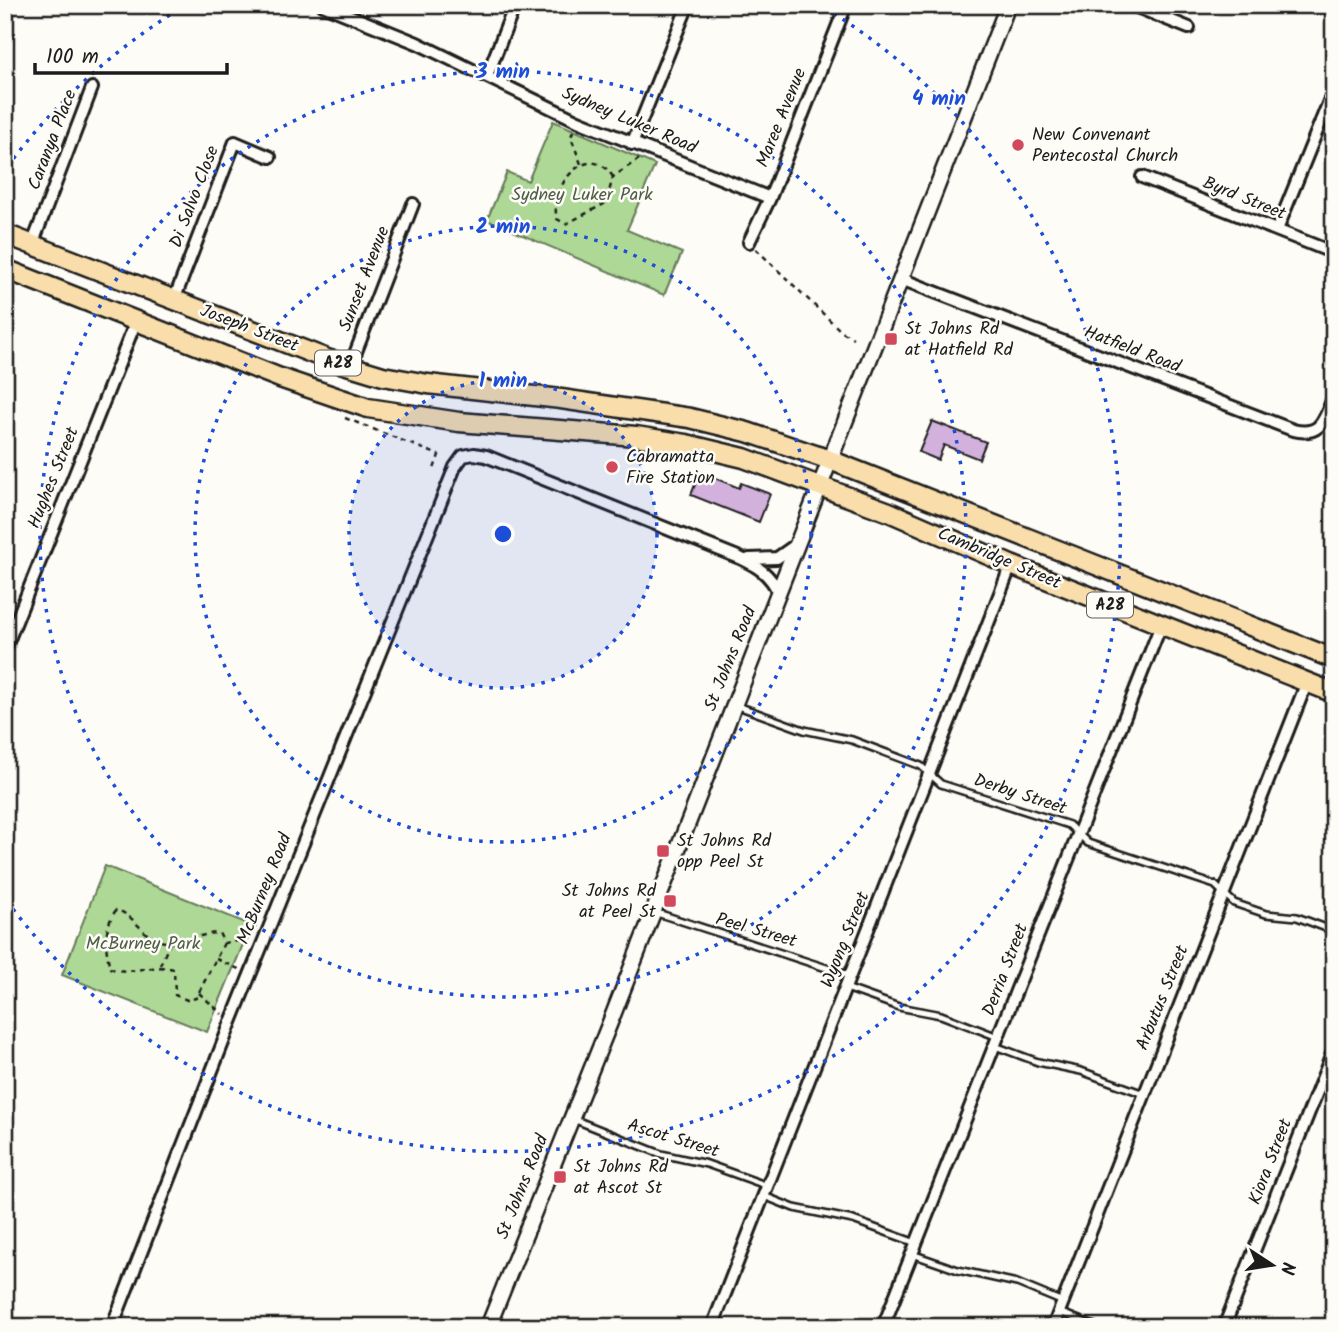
<svg xmlns="http://www.w3.org/2000/svg" width="1339" height="1332" viewBox="0 0 1339 1332" font-family="Kalam,sans-serif">
	<style>
		.green { fill: #aed896; stroke: #657a59; stroke-width: 2 }
		.building { fill: #d2b1dd; stroke: #1c1c1c; stroke-width: 2 }
		.lines { fill: none; stroke-linecap: round; stroke-linejoin: round }
		.service-casing { stroke: #1c1c1c; stroke-width: 10 }
		.minor-casing { stroke: #1c1c1c; stroke-width: 16 }
		.secondary-casing { stroke: #1c1c1c; stroke-width: 19 }
		.trunk-casing { stroke: #1c1c1c; stroke-width: 23 }
		.path { stroke: #1c1c1c; stroke-width: 2.5; stroke-dasharray: 5 5; stroke-linecap: butt }
		.service { stroke: #fdfcf7; stroke-width: 5 }
		.minor { stroke: #fdfcf7; stroke-width: 10 }
		.secondary { stroke: #fdfcf7; stroke-width: 14 }
		.trunk { stroke: #f9deab; stroke-width: 18 }
		.ring { fill: none; stroke: #1d4ed8; stroke-width: 3.5; stroke-dasharray: 3.5 7 }
		.poi-dot { fill: #d1495b; stroke: #fdfcf7; stroke-width: 2.5 }
		.labels { text-anchor: middle; dominant-baseline: central; stroke-width: 5; stroke-linejoin: round; paint-order: stroke }
		.shield { fill: #fdfcf7; stroke: #605f5e; stroke-width: 2 }
		.shield-label { font-size: 16px; font-weight: bold; fill: #1c1c1c }
		.street-label { font-size: 18px; fill: #1c1c1c; stroke: #fdfcf7 }
		.poi-label { font-size: 18px; fill: #1c1c1c; stroke: #fdfcf7; text-anchor: start }
		.park-label { font-size: 18px; fill: #4f5e47; stroke: #fdfcf7 }
		.centre { fill: #1d4ed8; stroke: #fdfcf7; stroke-width: 3.5 }
		.ring-label { font-size: 21px; text-anchor: middle; font-weight: bold; fill: #1d4ed8; stroke: #fdfcf7; stroke-width: 5; stroke-linejoin: round; paint-order: stroke }
	</style>
	<rect width="100%" height="100%" fill="#fdfcf7"/>
	<filter id="ink" filterUnits="userSpaceOnUse"><feTurbulence type="fractalNoise" baseFrequency=".0143" numOctaves="2"/><feDisplacementMap in="SourceGraphic" scale="14" xChannelSelector="R" yChannelSelector="G"/><feConvolveMatrix kernelMatrix="1 2 1 2 8 2 1 2 1" color-interpolation-filters="sRGB"/></filter>
	<g filter="url(#ink)">
		<path class="green" d="M553 121 655 165 627 230 682 253 664 295 487 220 507 172 528 181Z
			M105 866 251 925 207 1032 62 975Z"/>
		<path class="building" d="M932 421 986 442 979 459 944 445 938 460 919 452Z
			M700 472 739 488 741 483 770 494 759 522 691 495Z"/>
		<g class="lines">
			<defs>
				<path id="service" d="M735 705 804 730 852 740 921 766 941 784 1069 825 1088 843 1215 885 1234 903 1266 914 1297 917 1334 931
					M654 912 851 976
					M846 988 899 1007 941 1015 998 1037
					M995 1046 1038 1062 1081 1071 1144 1094
					M573 1119 661 1154 707 1164 768 1186
					M764 1196 794 1208 853 1220 916 1243
					M912 1254 958 1270 1017 1283 1063 1302
					M1059 1312 1097 1327"/>
				<path id="minor" d="M323 5 417 43 578 121 770 198
					M1132 5 1189 28
					M487 76 515 5
					M632 144 688 5
					M1142 177 1334 253
					M1277 230 1334 89
					M749 242 770 198 846 5
					M32 245 92 88
					M901 279 1293 430C1322 437 1324 419 1334 396
					M174 300 235 142 270 157
					M350 367 413 204
					M749 559 777 558 797 544
					M5 649 136 321
					M491 1321 506 1327
					M112 1327 231 1022 455 467 463 456 474 454 486 456 740 558C757 566 770 574 778 592
					M712 1327 1011 565
					M883 1327 1161 625
					M1053 1327 1307 682
					M1224 1327 1334 1049"/>
				<path id="secondary" d="M488 1327 613 1015 1008 5"/>
				<path id="trunk" d="M5 234 327 359 383 376 428 384 561 399 690 418 747 432 830 460 1334 659
					M5 269 280 378 368 408 459 422 636 436 686 444 744 458 889 512 1011 565 1334 693"/>
			</defs>
			<use href="#service" class="service-casing"/>
			<use href="#minor" class="minor-casing"/>
			<use href="#secondary" class="secondary-casing"/>
			<use href="#trunk" class="trunk-casing"/>
			<path class="path" d="M573 131 571 137 581 164
				M613 177C590 139 548 185 557 219L566 224 606 203 613 177 639 159
				M756 249 842 332 853 338
				M345 418 439 455 434 469
				M224 943 196 998 187 1000 175 995 174 969C152 963 130 976 110 968 105 947 103 929 116 910 133 914 140 932 155 939 176 949 198 933 219 933L224 943 251 939
				M216 959 241 970
				M160 965 170 943
				M199 993 222 1014"/>
			<use href="#service" class="service"/>
			<use href="#minor" class="minor"/>
			<use href="#secondary" class="secondary"/>
			<use href="#trunk" class="trunk"/>
		</g>
	</g>
	<circle cx="503" cy="534" r="154" fill="#1d4ed8" fill-opacity=".12"/>
	<g class="ring">
		<circle cx="503" cy="534" r="154"/>
		<circle cx="503" cy="534" r="308"/>
		<circle cx="503" cy="534" r="463"/>
		<path d="M7 167A617 617 0 0 1 181 8M825 8A617 617 0 1 1 7 901"/>
	</g>
	<g class="poi-dot">
		<circle cx="1018" cy="145" r="7"/>
		<rect x="884" y="332" width="14" height="14" rx="3.5"/>
		<circle cx="612" cy="467" r="7"/>
		<rect x="656" y="844" width="14" height="14" rx="3.5"/>
		<rect x="663" y="894" width="14" height="14" rx="3.5"/>
		<rect x="553" y="1170" width="14" height="14" rx="3.5"/>
	</g>
	<g class="labels">
		<g class="shield">
			<rect x="315" y="350.5" width="46" height="25" rx="5"/>
			<rect x="1087" y="592.5" width="46" height="25" rx="5"/>
		</g>
		<g class="shield-label">
			<text x="338" y="363">A28</text>
			<text x="1110" y="605">A28</text>
		</g>
		<g class="street-label">
			<text transform="translate(782 118) rotate(-68)">Maree Avenue</text>
			<text transform="translate(629 121) rotate(23)">Sydney Luker Road</text>
			<text transform="translate(53 140) rotate(-69)">Caranya Place</text>
			<text transform="translate(195 197) rotate(-69)">Di Salvo Close</text>
			<text transform="translate(1244 199) rotate(22)">Byrd Street</text>
			<text transform="translate(365 279) rotate(-69)">Sunset Avenue</text>
			<text transform="translate(249 329) rotate(21)">Joseph Street</text>
			<text transform="translate(1132 350) rotate(21)">Hatfield Road</text>
			<text transform="translate(54 478) rotate(-68)">Hughes Street</text>
			<text transform="translate(999 559) rotate(23)">Cambridge Street</text>
			<text transform="translate(731 659) rotate(-68)">St Johns Road</text>
			<text transform="translate(1020 795) rotate(18)">Derby Street</text>
			<text transform="translate(265 889) rotate(-68)">McBurney Road</text>
			<text transform="translate(756 931) rotate(16)">Peel Street</text>
			<text transform="translate(846 940) rotate(-68)">Wyong Street</text>
			<text transform="translate(1006 970) rotate(-69)">Derria Street</text>
			<text transform="translate(1163 998) rotate(-68)">Arbutus Street</text>
			<text transform="translate(673 1139) rotate(17)">Ascot Street</text>
			<text transform="translate(1271 1162) rotate(-69)">Kiora Street</text>
			<text transform="translate(523 1187) rotate(-68)">St Johns Road</text>
		</g>
		<g class="poi-label">
			<text x="1032" y="135">New Convenant<tspan x="1032" dy="21">Pentecostal Church</tspan></text>
			<text x="905" y="329">St Johns Rd<tspan x="905" dy="21">at Hatfield Rd</tspan></text>
			<text x="626" y="457">Cabramatta<tspan x="626" dy="21">Fire Station</tspan></text>
			<text x="677" y="841">St Johns Rd<tspan x="677" dy="21">opp Peel St</tspan></text>
			<text x="656" y="891" text-anchor="end">St Johns Rd<tspan x="656" dy="21">at Peel St</tspan></text>
			<text x="574" y="1167">St Johns Rd<tspan x="574" dy="21">at Ascot St</tspan></text>
		</g>
		<g class="park-label">
			<text x="582" y="195">Sydney Luker Park</text>
			<text x="143" y="944">McBurney Park</text>
		</g>
	</g>
	<circle cx="503" cy="534" r="10" class="centre"/>
	<g class="ring-label">
		<text x="503" y="78">3 min</text>
		<text x="939" y="105">4 min</text>
		<text x="503" y="233">2 min</text>
		<text x="503" y="387">1 min</text>
	</g>
	<rect width="1339" height="1332" fill="none" stroke="#fdfcf7" stroke-width="28"/>
	<rect x="14" y="14" width="1311" height="1304" fill="none" stroke="#1c1c1c" stroke-width="2.5" filter="url(#ink)"/>
	<g transform="translate(1272 1265) rotate(102)" stroke="#fdfcf7" stroke-width="5" paint-order="stroke">
	<path d="M0-5L12 26L0 18L-12 26Z" fill="#1c1c1c"/>
	<text y="-10" font-size="19" font-weight="bold" text-anchor="middle" fill="#1c1c1c">N</text>
	</g>
	<path d="M35 63v10h192v-10" fill="none" stroke="#1c1c1c" stroke-width="3.5"/>
	<text x="46" y="63" font-size="21" fill="#1c1c1c" stroke="#fdfcf7" stroke-width="5" paint-order="stroke">100 m</text>
</svg>
